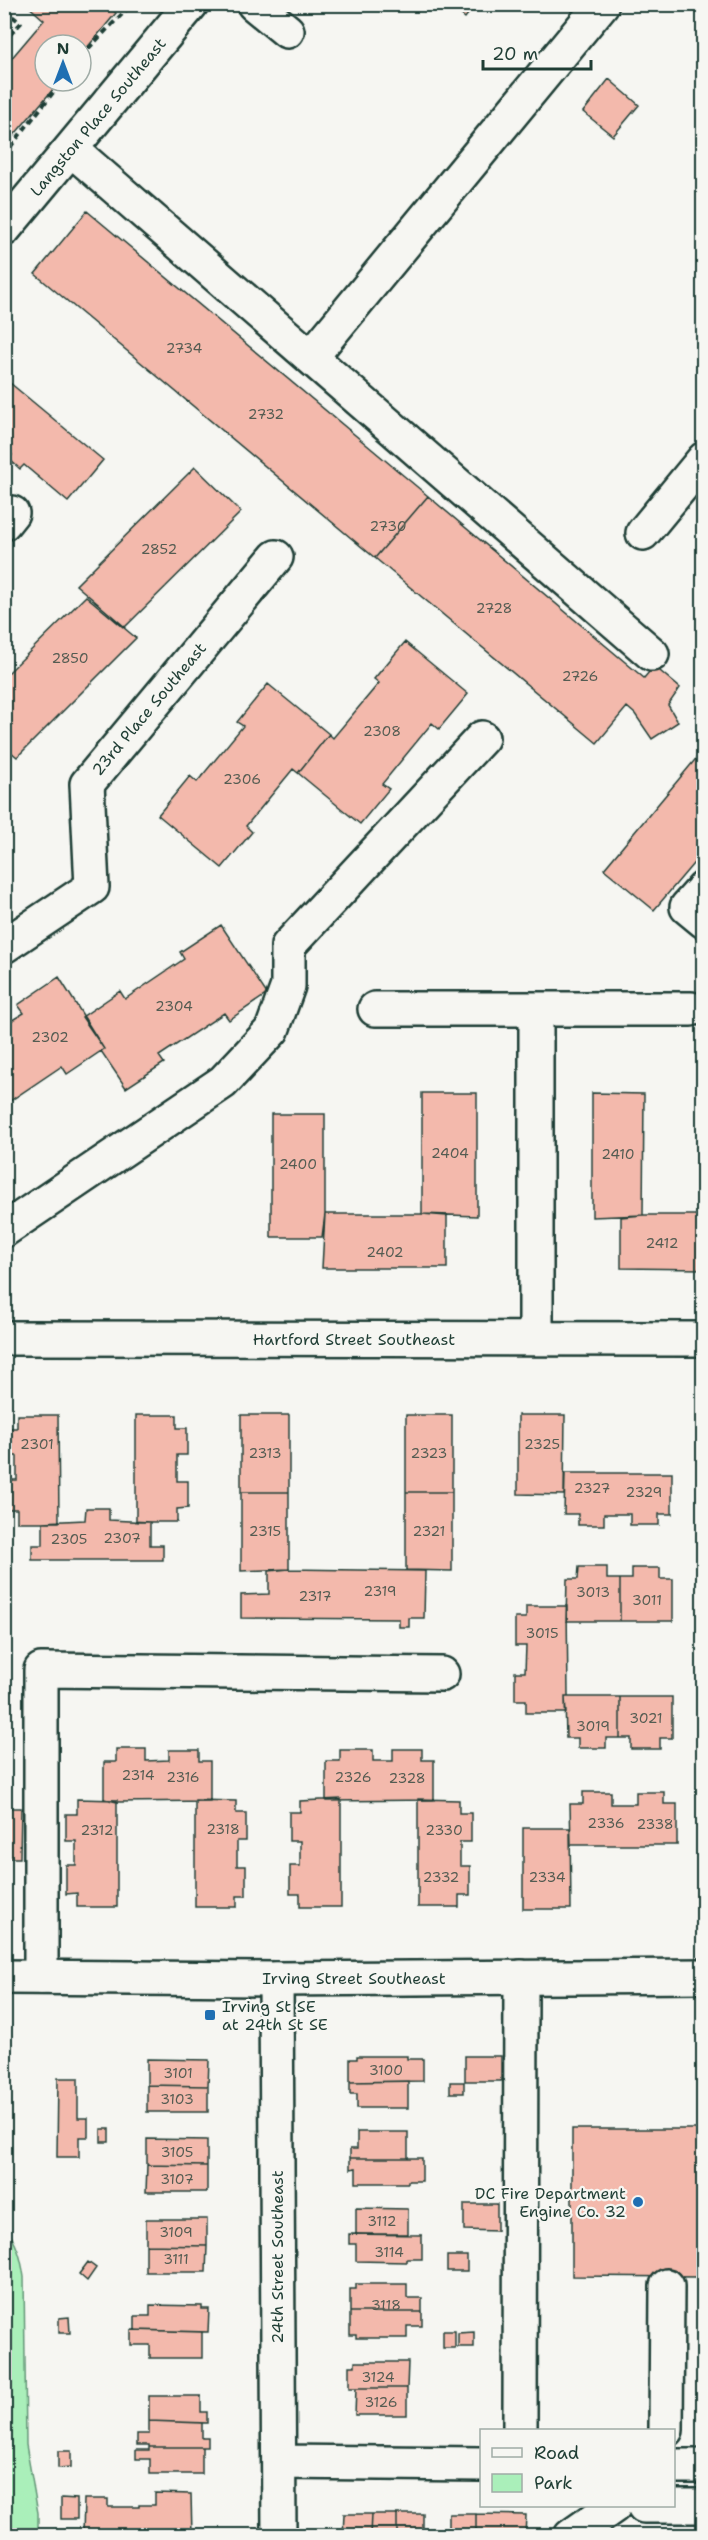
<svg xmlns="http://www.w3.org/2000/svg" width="708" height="2540" viewBox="0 0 708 2540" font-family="'Shantell Sans',sans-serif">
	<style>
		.green { fill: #aaefba; stroke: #649677; stroke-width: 1.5 }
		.building { fill: #f3b9ac; stroke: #1f3d34; stroke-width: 1.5 }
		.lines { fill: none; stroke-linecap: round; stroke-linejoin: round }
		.minor-casing { stroke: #1f3d34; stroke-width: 38 }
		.major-casing { stroke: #1f3d34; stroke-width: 38 }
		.path { stroke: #1f3d34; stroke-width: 4; stroke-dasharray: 6 4.5; stroke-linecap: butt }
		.minor { stroke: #f6f6f2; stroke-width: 33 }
		.major { stroke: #f6f6f2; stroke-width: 33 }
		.poi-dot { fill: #1f6fb2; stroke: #f6f6f2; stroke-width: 2 }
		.labels { text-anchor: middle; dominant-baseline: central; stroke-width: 4.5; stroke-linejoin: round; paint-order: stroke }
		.number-label { font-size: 14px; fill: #545c52 }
		.street-label { font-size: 16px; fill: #1f3d34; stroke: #f6f6f2 }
		.poi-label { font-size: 16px; fill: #1f3d34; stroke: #f6f6f2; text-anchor: start }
	</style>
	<rect width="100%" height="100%" fill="#f6f6f2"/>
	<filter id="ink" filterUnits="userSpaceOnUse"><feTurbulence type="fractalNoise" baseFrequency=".0167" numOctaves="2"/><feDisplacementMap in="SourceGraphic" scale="12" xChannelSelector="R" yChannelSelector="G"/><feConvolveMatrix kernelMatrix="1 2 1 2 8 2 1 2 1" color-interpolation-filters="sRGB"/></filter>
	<g filter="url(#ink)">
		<path class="green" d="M5 2227C17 2243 21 2257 24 2277L26 2445 38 2513V2535H5Z"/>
		<path class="building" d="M26 4H106L116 13 81 55V45H45V81H60L4 147V67L44 20Z
			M449 4H476L465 18Z
			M609 79 639 105 613 136 583 112Z
			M87 211 428 496 375 558 35 274Z
			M4 378 103 460 68 502 24 465 20 469 9 459 12 455 4 449Z
			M195 467 241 512 125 627 76 585Z
			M428 496 644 678 654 666 680 688 668 705 678 722 652 739 635 714 627 707 597 743 375 558Z
			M86 596 136 638 17 757 4 746V677Z
			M405 642 468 694 439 729 432 723 382 784 389 789 360 824 298 773 329 734 333 738 379 683 374 679Z
			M268 684 329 734 298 773 293 769 246 826 252 832 222 868 158 815 190 776 197 782 243 726 237 722Z
			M704 749V851L654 910 604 869Z
			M221 925 267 994 229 1020 224 1013 159 1056 164 1063 126 1088 101 1051 104 1049 82 1017 120 991 125 999 184 959 180 952Z
			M59 977 104 1049 67 1074 62 1066 4 1105V1025L24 1013 18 1005Z
			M422 1093H477V1216L422 1214Z
			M592 1093 644 1094 643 1215 592 1217Z
			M271 1114H325V1214L322 1237H271Z
			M325 1214H422L447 1216V1268H322Z
			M643 1215H704V1269L621 1268V1217Z
			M17 1415H58L59 1522H17V1509H7V1480H17V1456H8V1428H17Z
			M136 1415H177V1428H187V1455H177V1481H188V1508L177 1509V1522H136Z
			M241 1415H289V1492H241Z
			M406 1415H452V1492H406Z
			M518 1415H565L564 1495 518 1494Z
			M565 1473H672V1514H659V1525H630V1514H604V1525H578V1514H564Z
			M241 1492H289V1569L241 1571Z
			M406 1492H452V1571L406 1570Z
			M86 1508H109V1520L150 1522V1545H163V1560H32V1545H43V1522L85 1520Z
			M579 1567H607V1579H620V1621H566L567 1579H578Z
			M632 1568H660V1579H673V1621H620V1579H632Z
			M289 1569 425 1571 424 1618H409V1627H399V1619L241 1618V1595L269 1594V1571Z
			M526 1606H567L568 1697H565L566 1713H526V1700H515V1672H525L526 1646H515V1618H526Z
			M565 1697H620V1738H606V1748H578V1738H566Z
			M620 1697H672V1738H660V1749H631V1738H620Z
			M116 1749H146V1761L169 1760V1750H199V1761H210V1801L117 1802 104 1799V1762H116Z
			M393 1749H422V1760H434V1800L326 1801V1761H340V1750H373V1761H393Z
			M583 1792H611V1804H636V1792H664V1804H677V1845H571L570 1804H583Z
			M77 1799 117 1800V1907H77V1893L66 1894V1865H76V1841H66V1814H77Z
			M341 1799V1907H300V1894H290V1866H300V1841H289V1812H300V1801Z
			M418 1799 459 1800V1813H471V1842H460V1866H470V1895H459V1907H418Z
			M195 1800 236 1801V1813H246V1841H237V1866H246V1896H237V1907H195Z
			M4 1808H21L20 1858H4Z
			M523 1828H570L571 1909H523Z
			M357 2056H407V2059H423V2081L350 2082V2059H357Z
			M465 2056H501V2081H465Z
			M147 2059 209 2060 208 2086 147 2085Z
			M58 2078H78V2118H88V2137H79V2157H57Z
			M408 2081V2108H357V2094H350V2082Z
			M450 2082H464V2093H450Z
			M147 2085 208 2086V2112H147Z
			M101 2129H109V2142H101Z
			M572 2129H704V2286H699V2277L572 2276Z
			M357 2132H408V2158H350V2149H357Z
			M147 2139 207 2140V2166L147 2165Z
			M350 2158H422V2181H408V2183H356V2168L350 2169Z
			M147 2165 207 2166V2192H146Z
			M464 2204H497V2231L464 2230Z
			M356 2208 408 2209V2234H356Z
			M146 2219H207V2246L146 2245Z
			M349 2234 422 2235V2259H407V2262L356 2261V2244H349Z
			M146 2245 207 2246 206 2272H146Z
			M447 2256H467V2271H447Z
			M88 2262 96 2268 87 2281 79 2274Z
			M356 2284H407V2298H422V2312H350V2289H356Z
			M150 2305 202 2306V2309H209L208 2332 135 2330V2316H150Z
			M350 2312H422V2326H407V2338H356V2335H350Z
			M69 2317 70 2333H59V2318Z
			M131 2330 202 2332V2358H150V2345H131Z
			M443 2331H455V2348H443Z
			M474 2332V2347H458V2333Z
			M355 2362H408L407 2388H349V2366H355Z
			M356 2388H407V2415H355Z
			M149 2396H201V2412H207V2423L149 2421Z
			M149 2421 202 2423V2438H208V2447H149V2445H137V2434H149Z
			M149 2447H202V2474H150V2459H136V2450H149Z
			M58 2451H71V2467L58 2468Z
			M155 2493 191 2494 192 2536H83L84 2499H108V2507H139V2505H155Z
			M61 2498 77 2499V2519H61Z
			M344 2514H371L370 2536H343Z
			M371 2514H397V2536H370Z
			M397 2514H423V2536H397Z
			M449 2514H476V2536H449Z
			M476 2514 526 2515 525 2536H476Z"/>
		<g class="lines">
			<defs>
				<path id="minor" d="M254 4 287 31
					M71 149 652 654
					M4 229 191 4
					M311 357 602 4
					M4 523 12 513
					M643 533 704 459
					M704 888 687 907 704 921
					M4 946 92 887 87 784 276 557
					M375 1009H691
					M536 1009V1339
					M4 1230 223 1082 272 1030 288 986V946L482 738
					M4 1338 704 1339
					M41 1977V1670L442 1674
					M276 1979 279 2536
					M520 2430 521 1977
					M666 2430 667 2286
					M279 2462 482 2464
					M674 2466H704
					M644 2506H696
					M571 2536 614 2506"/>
				<path id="major" d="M4 1977 276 1979 704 1976"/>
			</defs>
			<use href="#minor" class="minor-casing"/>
			<use href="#major" class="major-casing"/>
			<path class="path" d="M4 10 21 23 4 41
				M81 56 131 5
				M4 155 62 81"/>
			<use href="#minor" class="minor"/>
			<use href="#major" class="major"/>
		</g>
	</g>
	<g class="poi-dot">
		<rect x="204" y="2009" width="12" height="12" rx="3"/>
		<circle cx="638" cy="2202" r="6"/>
	</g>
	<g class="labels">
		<g class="number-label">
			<text x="184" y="348">2734</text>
			<text x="266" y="414">2732</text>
			<text x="388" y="526">2730</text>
			<text x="159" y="549">2852</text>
			<text x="494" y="608">2728</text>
			<text x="70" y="658">2850</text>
			<text x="580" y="676">2726</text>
			<text x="382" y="731">2308</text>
			<text x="242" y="779">2306</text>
			<text x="174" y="1006">2304</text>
			<text x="50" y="1037">2302</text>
			<text x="450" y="1153">2404</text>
			<text x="618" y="1154">2410</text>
			<text x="298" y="1164">2400</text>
			<text x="662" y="1243">2412</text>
			<text x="385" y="1252">2402</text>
			<text x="37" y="1444">2301</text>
			<text x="542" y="1444">2325</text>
			<text x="265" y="1453">2313</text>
			<text x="429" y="1453">2323</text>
			<text x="592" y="1488">2327</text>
			<text x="644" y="1492">2329</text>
			<text x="265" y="1531">2315</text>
			<text x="429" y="1531">2321</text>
			<text x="122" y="1538">2307</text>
			<text x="69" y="1539">2305</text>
			<text x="380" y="1591">2319</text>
			<text x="593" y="1592">3013</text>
			<text x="315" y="1596">2317</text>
			<text x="647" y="1600">3011</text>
			<text x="542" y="1633">3015</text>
			<text x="646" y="1718">3021</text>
			<text x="593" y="1726">3019</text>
			<text x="138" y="1775">2314</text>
			<text x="183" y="1777">2316</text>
			<text x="353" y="1777">2326</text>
			<text x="407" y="1778">2328</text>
			<text x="606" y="1823">2336</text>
			<text x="655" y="1824">2338</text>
			<text x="223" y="1829">2318</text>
			<text x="97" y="1830">2312</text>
			<text x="444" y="1830">2330</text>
			<text x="441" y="1877">2332</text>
			<text x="547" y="1877">2334</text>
			<text x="386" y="2070">3100</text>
			<text x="178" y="2073">3101</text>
			<text x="177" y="2099">3103</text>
			<text x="177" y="2152">3105</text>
			<text x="177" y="2179">3107</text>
			<text x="382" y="2221">3112</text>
			<text x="176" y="2232">3109</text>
			<text x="389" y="2252">3114</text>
			<text x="176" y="2259">3111</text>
			<text x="386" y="2305">3118</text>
			<text x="378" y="2377">3124</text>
			<text x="381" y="2402">3126</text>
		</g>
		<g class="street-label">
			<text transform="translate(98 117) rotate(-50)">Langston Place Southeast</text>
			<text transform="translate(149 709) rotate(-50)">23rd Place Southeast</text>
			<text x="354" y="1339">Hartford Street Southeast</text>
			<text x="354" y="1978">Irving Street Southeast</text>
			<text transform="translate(277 2257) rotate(-90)">24th Street Southeast</text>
		</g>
		<g class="poi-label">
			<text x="222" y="2006">Irving St SE<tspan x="222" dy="18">at 24th St SE</tspan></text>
			<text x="626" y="2193" text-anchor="end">DC Fire Department<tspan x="626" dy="18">Engine Co. 32</tspan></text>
		</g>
	</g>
	<rect width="708" height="2540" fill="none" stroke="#f6f6f2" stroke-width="24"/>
	<rect x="12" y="12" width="684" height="2516" fill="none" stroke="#1f3d34" stroke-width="2" filter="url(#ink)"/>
	<rect x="480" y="2429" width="195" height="78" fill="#f6f6f2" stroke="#a0aca6" stroke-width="1.5"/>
	<rect x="492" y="2448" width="30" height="9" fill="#f6f6f2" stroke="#a0aca6" stroke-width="1.5"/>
	<text x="534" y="2459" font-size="18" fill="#1f3d34">Road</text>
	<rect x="492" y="2474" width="30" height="18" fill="#aaefba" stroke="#a0aca6" stroke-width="1.5"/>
	<text x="534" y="2489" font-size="18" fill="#1f3d34">Park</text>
	<g transform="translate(63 63)"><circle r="28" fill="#f6f6f2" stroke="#a0aca6" stroke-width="1.5"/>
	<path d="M0-4.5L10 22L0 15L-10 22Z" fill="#1f6fb2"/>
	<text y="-9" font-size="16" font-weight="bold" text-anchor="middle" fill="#1f3d34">N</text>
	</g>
	<path d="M483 60v9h108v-9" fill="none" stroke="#1f3d34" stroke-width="3"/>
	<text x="492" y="60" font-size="18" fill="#1f3d34" stroke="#f6f6f2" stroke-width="4.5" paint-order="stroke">20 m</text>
</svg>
